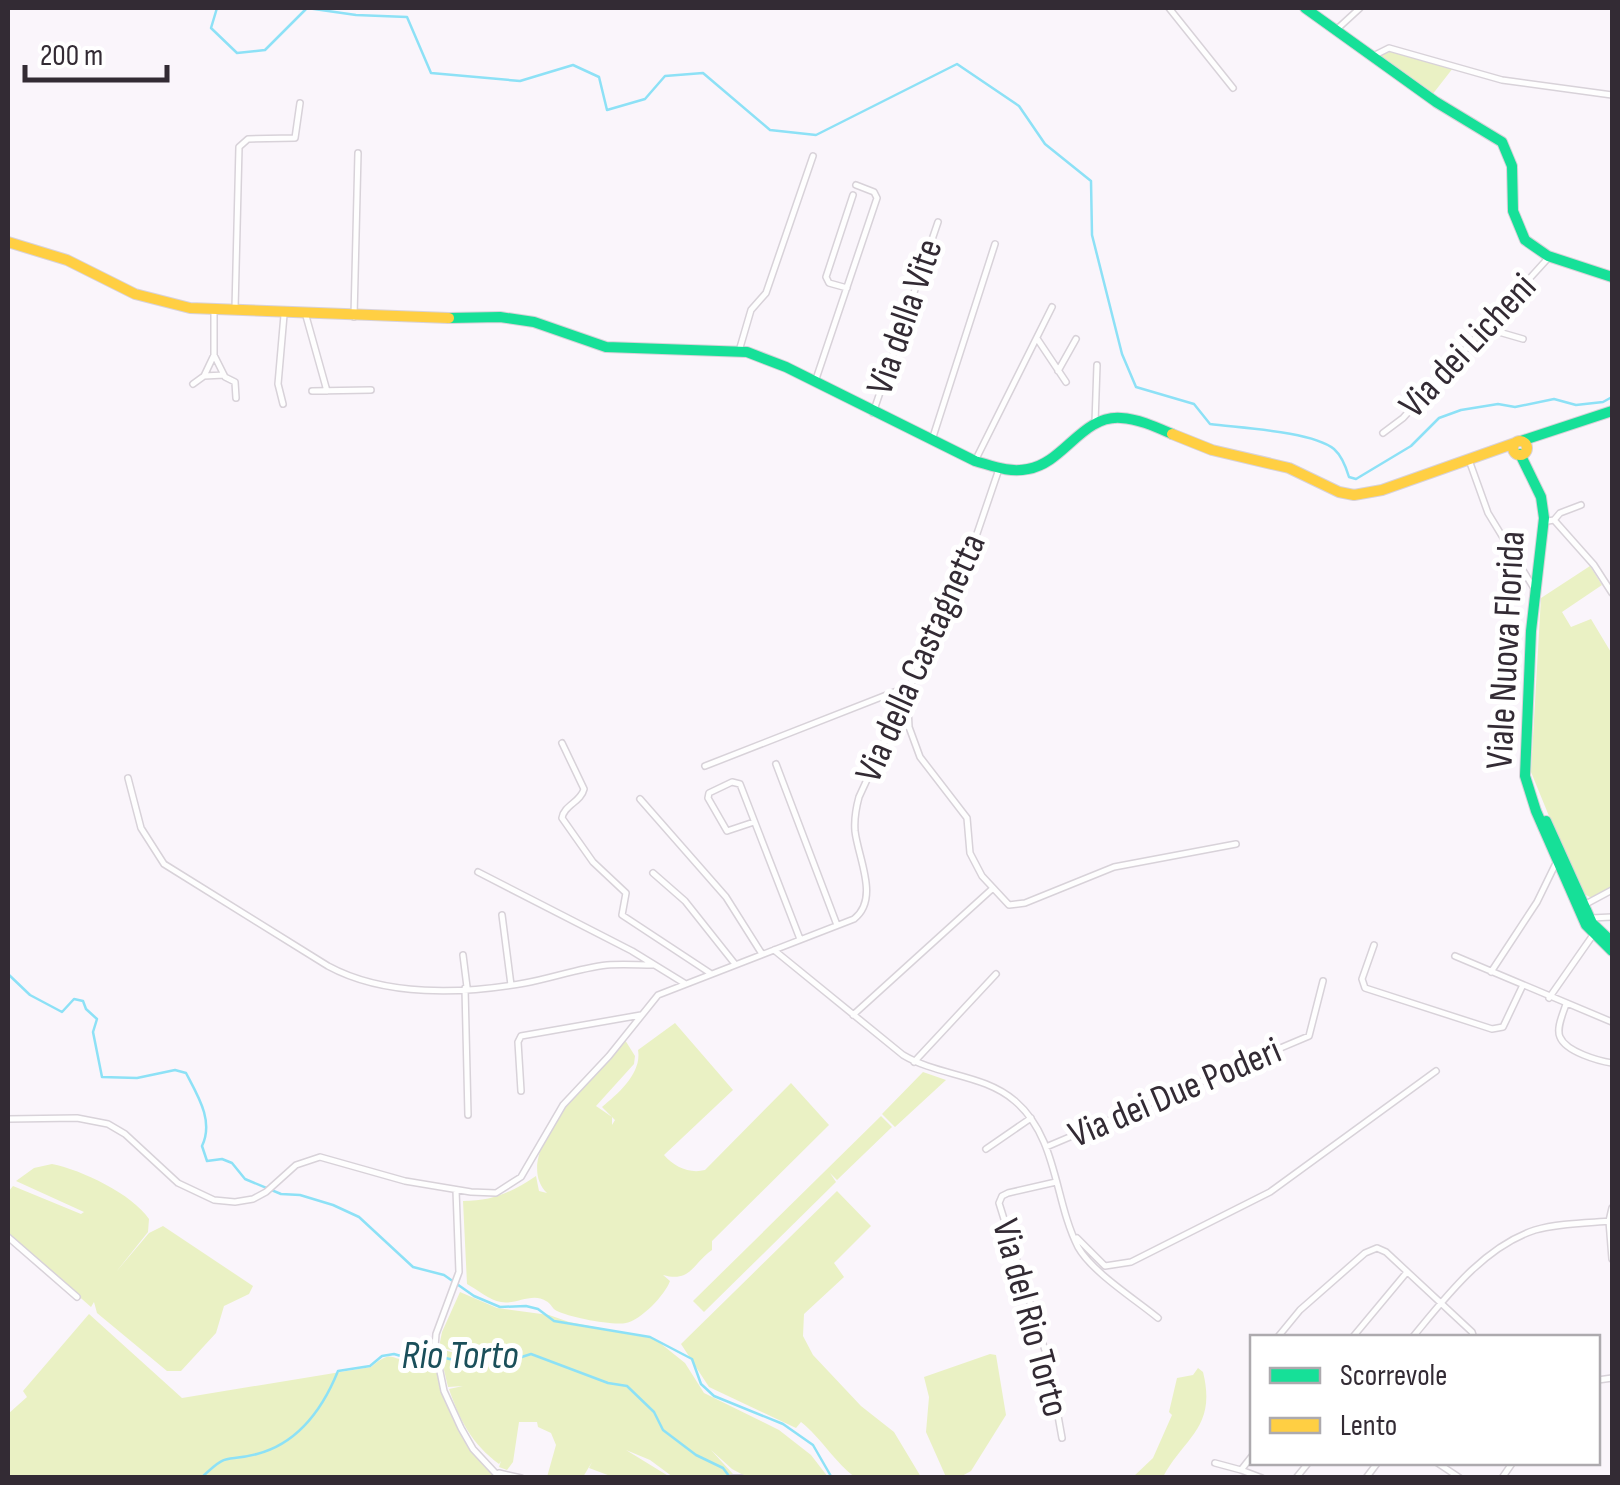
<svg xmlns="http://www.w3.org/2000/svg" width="1620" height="1485" viewBox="0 0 1620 1485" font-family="'Sofia Sans Condensed',sans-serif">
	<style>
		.green { fill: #eaf1c4 }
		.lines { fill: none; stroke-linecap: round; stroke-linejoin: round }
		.stream { stroke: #8de1f6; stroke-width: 2.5 }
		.street-casing { stroke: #d8d2d9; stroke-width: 8 }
		.fast-casing { stroke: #d8d2d9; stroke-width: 12 }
		.slow-casing { stroke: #d8d2d9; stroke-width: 12 }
		.street { stroke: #fefefe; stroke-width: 5 }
		.fast { stroke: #16e098; stroke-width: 10 }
		.slow { stroke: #ffcf43; stroke-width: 10 }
		.labels { text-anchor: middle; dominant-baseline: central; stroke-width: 10; stroke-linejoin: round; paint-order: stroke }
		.street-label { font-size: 38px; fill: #332b34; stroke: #fff }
		.water-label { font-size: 40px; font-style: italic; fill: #1a4f5a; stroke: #fff }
	</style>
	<rect width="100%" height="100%" fill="#faf5fb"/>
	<path class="green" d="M1392 51 1453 68 1432 95 1379 56Z
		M1590 566 1602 585 1562 612 1571 627 1591 619 1612 654V886L1592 898 1580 892 1531 772 1541 598Z
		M675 1023 733 1090 664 1155C674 1167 690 1174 705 1170L791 1083 829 1125 712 1241V1250C693 1263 691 1283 663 1275L670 1281C665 1295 641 1320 626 1323 613 1326 569 1317 557 1311 552 1309 551 1303 546 1301 532 1292 516 1305 501 1302 489 1300 478 1290 467 1284L463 1201C493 1201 512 1192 536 1176L539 1191 547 1193C507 1153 600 1070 625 1040L635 1056 634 1064 596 1106 612 1117V1125L615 1120 602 1107C619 1093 642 1073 638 1050Z
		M923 1072 946 1080 895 1127 882 1114Z
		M881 1116 892 1127 837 1180 830 1173 836 1182 704 1312 693 1301Z
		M52 1164C82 1170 132 1194 149 1219L148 1232 116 1272 149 1233 163 1226 253 1286 249 1294 224 1306 216 1333 181 1371H167L97 1313 94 1302 91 1307 8 1234V1192L13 1186 81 1214 84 1212 16 1181 34 1168Z
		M837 1191 871 1226 834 1263 844 1277 804 1314 803 1336 813 1355 861 1406 894 1432 921 1477C905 1478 872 1482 858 1478 842 1472 819 1435 801 1422L796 1428 709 1387 681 1344Z
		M460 1292 497 1308 549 1315 569 1322 655 1339 685 1363 704 1393 779 1430 811 1455 828 1477H747L732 1469 711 1450 733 1474 727 1477H673L650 1460 626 1450 670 1477H613L589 1468 592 1462 583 1477H547L556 1445 551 1433 538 1427 537 1422H519L513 1462 507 1470 499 1467 501 1461 499 1464C472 1444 460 1421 449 1389L463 1386 448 1387 439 1349 460 1354 507 1350 458 1352 439 1347 442 1332Z
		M89 1314 182 1398 371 1367C394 1348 389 1361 410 1360 422 1359 423 1353 435 1357L440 1384 464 1440 496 1478H8V1414L27 1397 23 1391Z
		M990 1354 996 1355 1006 1415 971 1471 960 1477H946L926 1432 929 1397 924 1377Z
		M1198 1368 1203 1372C1217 1428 1184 1437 1163 1477H1133L1153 1458 1172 1415 1169 1412 1177 1378 1193 1375Z"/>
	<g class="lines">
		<path class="stream" d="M217 8 211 28 237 53 265 50 307 8 356 15 407 17 431 73 520 81 573 65 599 77 607 110 645 99 665 76 703 73 770 130 816 135 957 64 1019 106 1045 144 1091 181 1092 235 1122 354 1136 387 1194 404 1210 424C1239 428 1312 431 1334 449 1342 456 1346 467 1349 477L1356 479 1411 446 1439 418 1461 410 1498 404 1515 407 1554 399 1576 405 1603 402 1612 397
			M8 974 30 995 62 1012 74 999 83 1001 86 1009 97 1019 93 1032 102 1077 137 1078 175 1070 186 1073C198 1096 214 1121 202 1146L207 1161 222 1159 232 1163 245 1179 281 1194 300 1195 333 1205 359 1217 413 1267 444 1275 474 1296 500 1307 526 1306 538 1309 554 1321 650 1337 692 1359 701 1384 714 1396 783 1424 813 1445 832 1478
			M201 1478C230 1450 224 1463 257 1454 299 1443 323 1408 338 1371L370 1366 382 1356 394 1354 411 1359 424 1353 454 1360 506 1362 531 1354 608 1383 627 1386 654 1412 663 1430 696 1455 723 1468 729 1476"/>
		<defs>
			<path id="street" d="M1169 8 1233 88
				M1336 30 1360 8
				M1373 56 1389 48 1502 80 1612 95
				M847 288 829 283 826 277 853 195
				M235 309 239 147 248 139 295 138 300 103
				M214 311V355
				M306 316 327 391
				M354 317 358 153
				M1485 328 1523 339
				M1038 340 1066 382
				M739 351 751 310 766 293 813 156
				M1058 371 1076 339
				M204 376 224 375
				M815 382 877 198 874 192 856 185
				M193 384 204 376 214 355 225 377 235 382 236 398
				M312 391 371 390
				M283 404 278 384 284 315
				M873 413 938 222
				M1095 423 1097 365
				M1383 433 1403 418 1550 256
				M932 440 995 244
				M1469 460 1488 513 1535 590
				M975 461 1052 307
				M1554 520 1560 513 1581 505
				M1548 521 1554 520 1594 565 1612 593
				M562 743 584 789C581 802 564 805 562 818L593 862 626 893 622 915 710 973
				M776 764 837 925
				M705 766 907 687 909 727 920 757 967 818 970 853 982 876 1009 905 1025 903 1114 867 1236 844
				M128 778 141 828 164 864 328 966C385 997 463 994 525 983 552 978 580 968 607 965 623 964 638 965 654 965
				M640 799 726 897 762 954
				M754 822 727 831 708 798 709 793 732 782 740 784 800 939
				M478 872 632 951 684 983
				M653 873 685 901 735 964
				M1584 905 1612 890
				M502 915 511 985
				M1591 918 1612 917
				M1374 945 1362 979 1365 988 1492 1029 1503 1027 1522 987
				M774 950 903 1055C938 1076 984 1074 1015 1101 1058 1138 1054 1200 1078 1247 1092 1272 1135 1299 1158 1318
				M463 955 467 987
				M1455 956 1612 1022
				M1491 972 1537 902 1558 859
				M465 988 468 1115
				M1549 998 1593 935
				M1566 1004C1563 1014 1556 1028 1560 1037 1566 1052 1599 1061 1612 1063
				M853 1015 992 889
				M914 1062 996 974
				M521 1091 518 1042 521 1036 641 1015
				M8 1119 77 1118 108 1124 125 1134 178 1183 214 1200 235 1202 253 1199 266 1192 296 1165 320 1157 405 1181 471 1192 496 1193 521 1177 563 1105 609 1056 658 995 854 919C880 899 858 858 855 831 854 819 856 808 859 797L968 560 999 469
				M1046 1147 1309 1036 1323 981
				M986 1149 1031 1118
				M1056 1182 1008 1193 1002 1196 999 1203 1048 1360 1062 1438
				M456 1190 459 1272 436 1334 435 1347 444 1391 461 1428 473 1449 500 1478
				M1612 1208 1609 1221 1612 1259
				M8 1237 77 1297
				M1077 1238 1105 1266 1131 1262 1270 1192 1436 1071
				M1277 1338 1300 1310 1365 1253 1377 1248 1386 1252 1472 1332 1474 1338
				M1352 1338 1407 1272
				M1412 1338C1445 1298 1483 1247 1535 1230 1559 1223 1587 1223 1612 1221
				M1598 1380 1612 1378
				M1252 1456 1241 1470 1262 1478
				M1436 1462 1460 1478
				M1215 1463 1241 1470
				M499 1473 521 1478
				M732 1478H741
				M1296 1478 1309 1462
				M1366 1478 1378 1462
				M1502 1478 1513 1462"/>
			<path id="fast" d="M1305 8 1436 102 1502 142 1512 166 1513 211 1525 240 1548 256 1612 277
				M449 318 500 317 534 322 606 347 747 352 786 367 975 461C993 466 1009 473 1028 469 1064 463 1082 415 1121 418 1139 419 1156 427 1172 434
				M1521 441 1612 411
				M1520 454 1541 497 1544 518 1531 631 1525 776 1536 811 1586 925 1612 951
				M1546 821 1592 923 1612 942"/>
			<path id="slow" d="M8 242 67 260 135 294 190 308 449 318
				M1172 434 1212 450 1289 468 1339 492 1354 495 1382 490 1515 443
				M1513 448a7 7 0 1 1 14 0a7 7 0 1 1-14 0Z"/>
		</defs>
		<use href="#street" class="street-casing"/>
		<use href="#fast" class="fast-casing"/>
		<use href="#slow" class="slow-casing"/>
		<use href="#street" class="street"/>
		<use href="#fast" class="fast"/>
		<use href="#slow" class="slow"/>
	</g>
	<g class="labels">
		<g class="street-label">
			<text transform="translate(905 317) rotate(-71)">Via della Vite</text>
			<text transform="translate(1468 346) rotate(-47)">Via dei Licheni</text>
			<text transform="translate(1506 650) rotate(-87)">Viale Nuova Florida</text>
			<text transform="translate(921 658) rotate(-66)">Via della Castagnetta</text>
			<text transform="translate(1175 1093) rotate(-23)">Via dei Due Poderi</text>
			<text transform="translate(1030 1318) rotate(75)">Via del Rio Torto</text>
		</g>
		<g class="water-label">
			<text x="460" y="1356">Rio Torto</text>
		</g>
	</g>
	<rect width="1620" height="1485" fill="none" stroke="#332b34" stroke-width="20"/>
	<rect x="1250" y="1335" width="350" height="130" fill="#ffffff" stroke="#adaaae" stroke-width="2.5"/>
	<rect x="1270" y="1368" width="50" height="15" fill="#16e098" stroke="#adaaae" stroke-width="2.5"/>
	<text x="1340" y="1385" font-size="30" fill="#332b34">Scorrevole</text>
	<rect x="1270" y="1418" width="50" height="15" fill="#ffcf43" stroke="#adaaae" stroke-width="2.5"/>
	<text x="1340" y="1435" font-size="30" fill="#332b34">Lento</text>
	<path d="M25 65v15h142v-15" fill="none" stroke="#332b34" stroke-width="5"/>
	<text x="40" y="65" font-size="30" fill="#332b34" stroke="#ffffff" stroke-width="8" paint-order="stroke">200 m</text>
</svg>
